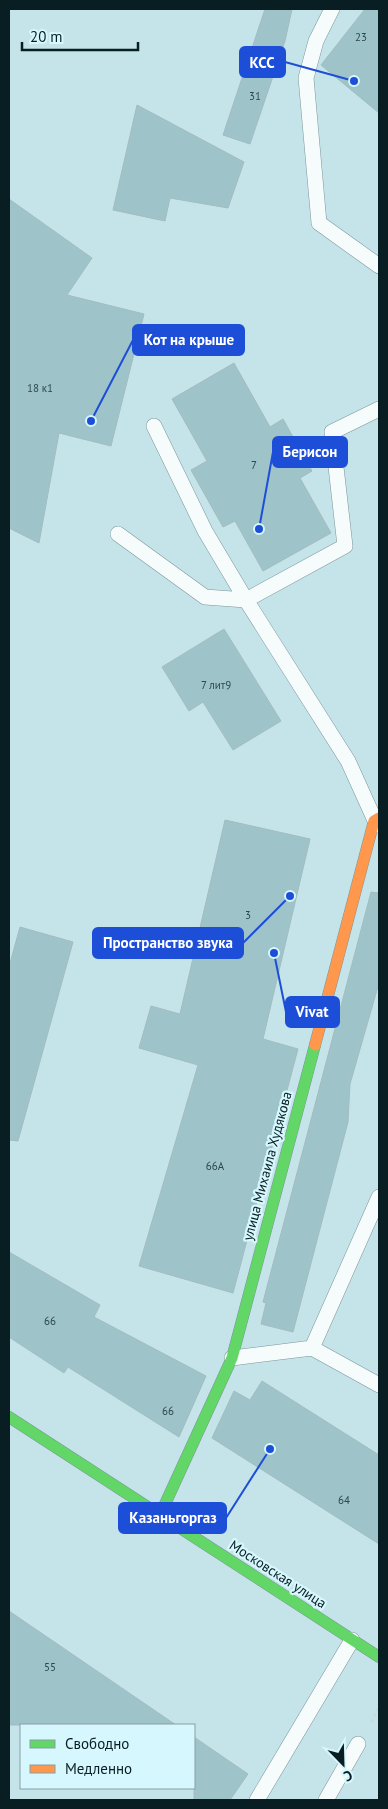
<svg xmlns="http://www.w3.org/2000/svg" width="388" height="1809" viewBox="0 0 388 1809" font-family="'PT Sans',sans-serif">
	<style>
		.building { fill: #9ec4ca; stroke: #a3bcc0 }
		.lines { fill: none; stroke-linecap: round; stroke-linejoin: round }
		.lane-casing { stroke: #7d9599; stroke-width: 16 }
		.fast-casing { stroke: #7d9599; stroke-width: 12 }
		.slow-casing { stroke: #7d9599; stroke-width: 12 }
		.path { stroke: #ced7d9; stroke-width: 3; stroke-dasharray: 2.5 4; stroke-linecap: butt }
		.lane { stroke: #f6fbfc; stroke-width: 15 }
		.fast { stroke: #63d668; stroke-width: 11 }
		.slow { stroke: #ff974d; stroke-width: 11 }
		.labels { text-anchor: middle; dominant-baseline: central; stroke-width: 4.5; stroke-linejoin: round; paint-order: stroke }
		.number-label { font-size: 11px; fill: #2e484c }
		.street-label { font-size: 14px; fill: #081e22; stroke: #d6f7fd }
		.leader { fill: none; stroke: #1d4ed8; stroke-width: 2 }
		.callout-dot { fill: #1d4ed8; stroke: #d6f7fd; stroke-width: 2 }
		.callout { fill: #1d4ed8; stroke: #1d4ed8; stroke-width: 2 }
		.callout-label { font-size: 15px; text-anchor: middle; font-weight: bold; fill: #fff }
	</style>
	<rect width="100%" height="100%" fill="#c5e4e9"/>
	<path class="building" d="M265 9H292L285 41 250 144 223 135Z
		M365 9H379V113L321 65Z
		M137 105 244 162 228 208 170 198 165 221 113 210Z
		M9 199 92 258 67 295 144 314 111 446 59 433 39 543 9 528Z
		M234 363 270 427 283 419 312 471 300 478 331 533 263 571 235 521 223 527 191 470 207 461 172 399Z
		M224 629 281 721 233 750 203 702 189 711 162 667Z
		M225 820 310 839 263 1039 298 1049 233 1293 139 1266 198 1065 139 1048 151 1006 180 1014Z
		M371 892 379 893V983L350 1084 348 1122 293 1332 261 1324 266 1303 263 1302Z
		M20 927 73 942 18 1141 9 1140V967Z
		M9 1252 100 1305 94 1317 206 1376 179 1437 68 1367 64 1373 9 1337Z
		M262 1381 379 1455V1544L212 1438 234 1391 250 1400Z
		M9 1611 176 1725H9Z
		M194 1737 248 1774 230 1800H194Z"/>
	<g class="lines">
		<defs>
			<path id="lane" d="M332 9 316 41 306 78 319 223 379 266
				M154 426 205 531 246 600
				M118 534 205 597 246 600
				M377 825 348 761 246 600 345 546 332 432 379 409
				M312 1348 379 1197
				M232 1358 312 1348 379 1385
				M257 1800 352 1640
				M326 1800 358 1744"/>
			<path id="fast" d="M9 1417 379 1657
				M160 1515 232 1358 315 1045"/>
			<path id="slow" d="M315 1045 374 821 379 818"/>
		</defs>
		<use href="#lane" class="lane-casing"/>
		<use href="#fast" class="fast-casing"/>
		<use href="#slow" class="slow-casing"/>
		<path class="path" d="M371 1722 379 1708"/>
		<use href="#lane" class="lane"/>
		<use href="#fast" class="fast"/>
		<use href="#slow" class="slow"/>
	</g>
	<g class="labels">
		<g class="number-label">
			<text x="361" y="37">23</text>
			<text x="255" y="96">31</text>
			<text x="40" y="388">18 к1</text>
			<text x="254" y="465">7</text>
			<text x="216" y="685">7 лит9</text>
			<text x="248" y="915">3</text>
			<text x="215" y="1166">66А</text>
			<text x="50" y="1321">66</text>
			<text x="168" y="1411">66</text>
			<text x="344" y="1500">64</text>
			<text x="50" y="1667">55</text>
		</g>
		<g class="street-label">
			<text transform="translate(267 1166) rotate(-75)">улица Михаила Худякова</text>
			<text transform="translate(278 1574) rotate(33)">Московская улица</text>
		</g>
	</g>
	<path class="leader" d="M354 81L285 62M91 421L133 340M259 529L273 452M290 896L243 943M274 953L286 1012M270 1449L226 1518"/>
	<g class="callout-dot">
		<circle cx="354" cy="81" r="5"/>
		<circle cx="91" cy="421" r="5"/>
		<circle cx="259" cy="529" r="5"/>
		<circle cx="290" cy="896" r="5"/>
		<circle cx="274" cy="953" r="5"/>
		<circle cx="270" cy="1449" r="5"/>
	</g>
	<g class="callout">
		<rect x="240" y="47" width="45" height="30" rx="5"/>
		<rect x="133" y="325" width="111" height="30" rx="5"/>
		<rect x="273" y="437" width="74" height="30" rx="5"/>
		<rect x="93" y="928" width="150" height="30" rx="5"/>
		<rect x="286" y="997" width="53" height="30" rx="5"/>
		<rect x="119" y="1503" width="107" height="30" rx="5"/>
	</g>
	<g class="callout-label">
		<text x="262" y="68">КСС</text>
		<text x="189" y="345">Кот на крыше</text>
		<text x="310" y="457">Берисон</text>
		<text x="168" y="948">Пространство звука</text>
		<text x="312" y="1017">Vivat</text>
		<text x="173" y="1523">Казаньгоргаз</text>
	</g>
	<rect width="388" height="1809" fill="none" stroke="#081e22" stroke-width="20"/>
	<rect x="20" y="1724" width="175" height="65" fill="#d6f7fd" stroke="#84a0a5"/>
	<rect x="30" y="1740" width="25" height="8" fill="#63d668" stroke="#84a0a5"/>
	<text x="65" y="1749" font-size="15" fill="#081e22">Свободно</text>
	<rect x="30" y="1765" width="25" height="8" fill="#ff974d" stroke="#84a0a5"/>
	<text x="65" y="1774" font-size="15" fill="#081e22">Медленно</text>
	<g transform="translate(343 1764) rotate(157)" stroke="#d6f7fd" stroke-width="4" paint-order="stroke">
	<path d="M0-4L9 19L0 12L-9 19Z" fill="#081e22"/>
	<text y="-8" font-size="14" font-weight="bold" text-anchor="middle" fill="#081e22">С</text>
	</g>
	<path d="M22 42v8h116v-8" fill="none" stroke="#081e22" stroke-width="2.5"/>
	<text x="30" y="42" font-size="15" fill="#081e22" stroke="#d6f7fd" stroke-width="4" paint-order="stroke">20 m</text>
</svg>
